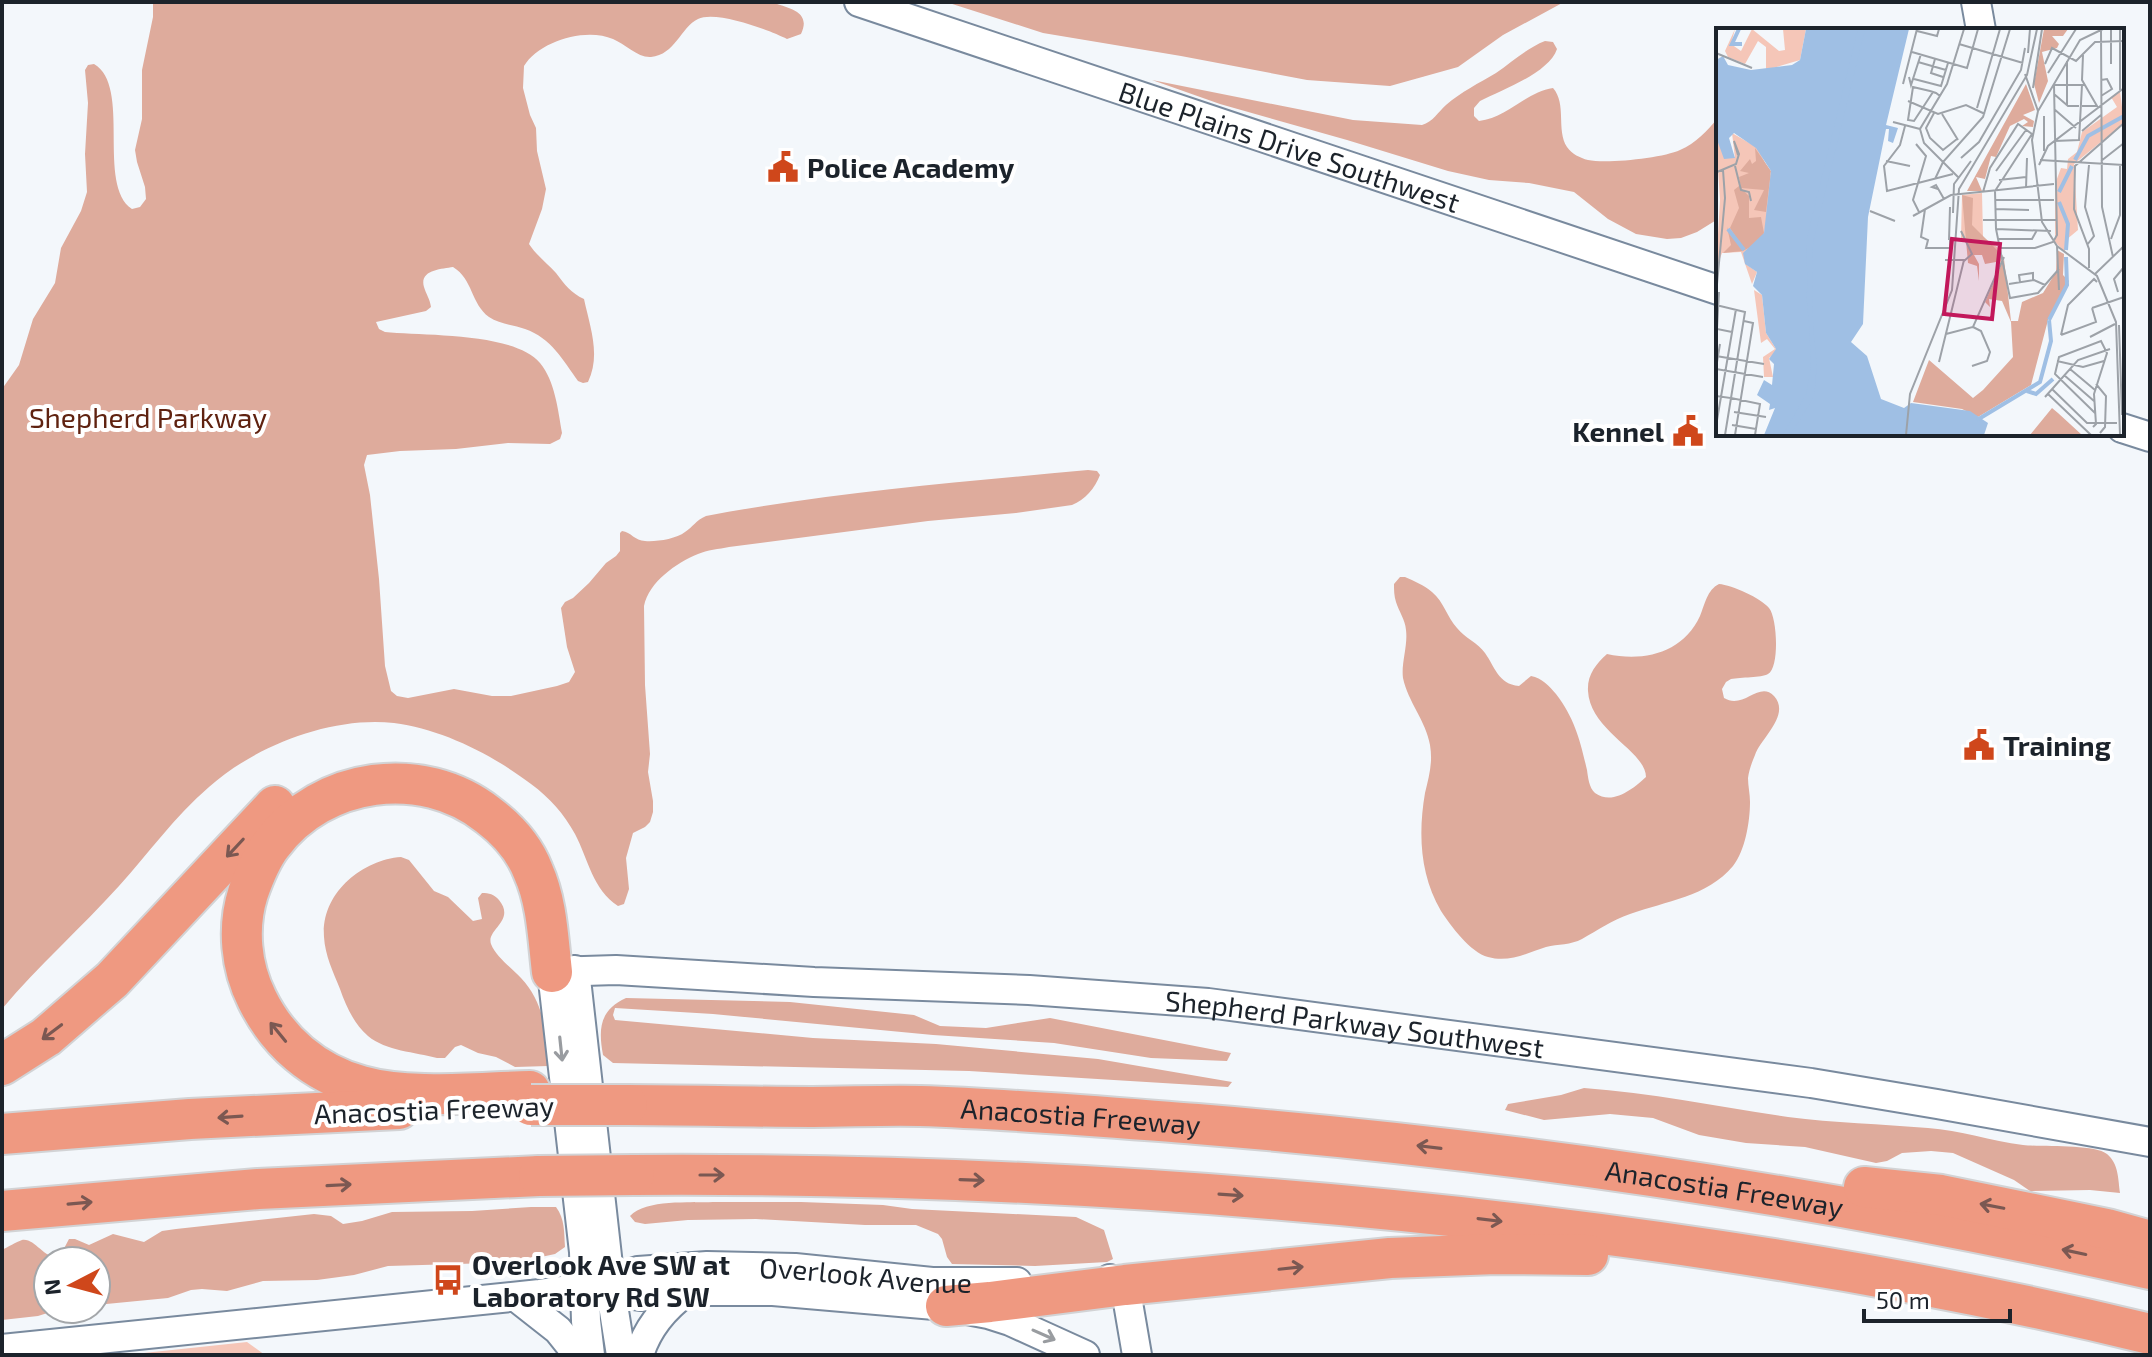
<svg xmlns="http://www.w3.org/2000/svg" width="2152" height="1357" viewBox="0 0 2152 1357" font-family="'Exo 2',sans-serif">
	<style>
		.green { fill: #f5c6b8 }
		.forest { fill: #deab9c }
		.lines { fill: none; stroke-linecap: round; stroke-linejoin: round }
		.minor-casing { stroke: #798a9e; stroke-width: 32 }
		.highway-casing { stroke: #d2d3d5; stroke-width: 44 }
		.minor { stroke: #fff; stroke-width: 28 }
		.highway { stroke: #ef9981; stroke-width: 40 }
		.highway-bridge-casing { stroke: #d2d3d5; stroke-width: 44; stroke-linecap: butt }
		.highway-bridge { stroke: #ef9981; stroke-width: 40 }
		.oneway { stroke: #7b5852 }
		.oneway2 { stroke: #999ca0 }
		.labels { text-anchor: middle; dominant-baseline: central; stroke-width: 8; stroke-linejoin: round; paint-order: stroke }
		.street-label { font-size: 28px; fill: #1c232b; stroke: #fff }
		.poi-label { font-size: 28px; font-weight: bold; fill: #1c232b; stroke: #fff; text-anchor: start }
		.park-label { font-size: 28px; fill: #5f2210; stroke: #fff }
		.inset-river { fill: none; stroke: #9fbfe4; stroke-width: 4 }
		.inset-road { fill: none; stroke: #9da2a8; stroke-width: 2 }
		.view { fill: #c2185b; fill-opacity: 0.15; stroke: #c2185b; stroke-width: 4 }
		.inset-edge { fill: none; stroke: #1c232b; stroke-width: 4 }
	</style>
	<rect width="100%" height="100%" fill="#f3f7fb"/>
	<path class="green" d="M247 1342 265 1355H125Z"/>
	<path class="forest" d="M153 2H771C788 8 812 11 801 34L787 39C769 30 716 10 698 19 681 27 675 55 651 57 638 58 625 44 613 39 586 27 539 41 524 66L523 88 530 115 536 128 537 151 546 189 542 209 529 244C537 256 547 263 556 273 565 285 571 293 584 299 590 327 601 355 588 382L583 383 578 381C563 360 551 338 525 329 514 325 499 324 489 317 471 304 473 279 453 267 441 269 419 270 424 287 426 294 430 299 431 307L426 311 376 322 379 329 385 332C423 336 514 332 540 363 555 381 558 410 562 433L560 439 550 444 508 443 456 449 400 451 367 455 364 465 370 495 379 579 385 666 391 691 397 696 408 698 454 689 492 696H511L557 686 569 682 575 672 567 647 561 608 565 602 573 598 589 583 606 563 616 556 620 551V533L622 531C631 532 635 541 645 541 656 542 676 539 685 532 693 527 696 520 706 516 832 492 961 482 1088 470L1097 471 1100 475C1095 488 1085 500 1072 505L1016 513 928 521 729 547C719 549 707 550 698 554 676 563 649 582 644 606L645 685 650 754 648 772 653 801V812L650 822 645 827 633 833 626 858 629 889 624 904 618 906C593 890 588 859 575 834 564 814 550 798 531 784 493 755 442 729 394 723 331 716 255 746 209 787 174 817 149 853 119 886 81 928 38 966 2 1009V389L19 365 33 319 55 283 61 248 81 211 87 192 85 154 88 103 85 70 88 65 94 64C132 86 96 185 132 209L140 207 146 199 145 187 137 162 135 150 142 119V70L153 17Z
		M946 2H1564L1503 35 1458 67 1390 86 1307 80 1181 56 1043 33Z
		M1545 41 1553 42 1557 49C1549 73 1502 90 1480 101L1474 108V116L1479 121C1507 118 1526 92 1553 88 1567 104 1556 130 1567 147 1572 154 1580 158 1588 160 1607 164 1663 158 1680 150 1696 143 1707 131 1718 118V219L1697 232 1681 238 1667 239 1636 234 1608 219 1574 192 1529 183 1489 180 1448 171 1347 140 1220 104 1152 80 1353 120 1422 125C1433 122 1438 112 1446 105 1461 92 1479 83 1496 73 1512 62 1527 48 1545 41Z
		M1405 577C1414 581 1424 585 1432 592 1444 602 1447 617 1457 628 1465 638 1478 643 1485 653 1495 667 1498 684 1519 686L1531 676C1542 678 1549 686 1556 694 1575 719 1580 740 1587 770 1588 777 1589 788 1595 793 1613 806 1634 788 1646 777 1646 751 1590 731 1588 691 1587 675 1596 664 1607 654 1644 662 1683 653 1700 616 1705 604 1707 590 1719 584 1732 585 1761 598 1769 608 1777 617 1780 667 1768 674 1761 678 1741 677 1731 679L1726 682 1722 689 1724 698C1744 710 1759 680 1774 696 1791 715 1761 738 1755 755 1752 762 1749 770 1748 778 1748 786 1750 794 1750 802 1750 822 1745 851 1733 866 1707 897 1666 901 1630 914 1612 920 1598 930 1582 939 1571 945 1558 944 1546 947 1527 953 1509 963 1488 957 1471 953 1450 925 1441 911 1420 875 1418 834 1425 793 1429 776 1433 763 1430 745 1426 721 1408 702 1403 678 1401 663 1408 646 1406 630 1405 619 1399 612 1396 602 1394 596 1394 590 1394 584L1400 577Z
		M401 857 409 860 434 891 448 897 473 921 482 919 478 898 482 893C489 893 494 894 499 900 516 921 486 929 491 944 496 957 512 968 521 978 544 1002 547 1034 548 1066L515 1067 496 1057 478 1053 461 1045 455 1047 445 1058H437C415 1052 386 1051 368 1036 354 1024 346 1006 340 989 333 972 325 955 324 937 321 893 362 860 401 857Z
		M626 998 790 1002 914 1015 940 1026 986 1028 1050 1018 1231 1053 1227 1061 1151 1058 1054 1043 933 1035 713 1014 615 1008 613 1015 615 1020 813 1038 936 1044 1098 1059 1232 1082 1228 1087 969 1071 613 1063 603 1055C598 1028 600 1010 626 998Z
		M1584 1088C1653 1093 1720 1107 1788 1117 1834 1123 1881 1124 1928 1128 1960 1130 1991 1141 2023 1145 2042 1147 2094 1144 2107 1154 2119 1164 2118 1180 2120 1193L2090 1190 2030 1191 2014 1180 1953 1153 1931 1151 1902 1153 1887 1161 1876 1163 1805 1147 1746 1143 1699 1135 1653 1118 1610 1114 1544 1120 1505 1110 1508 1104 1561 1095Z
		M713 1202H801L883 1205 912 1209 1076 1217 1104 1230 1113 1259 1107 1262 1035 1266 952 1264 947 1257 942 1239 938 1234 916 1225H865L756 1219 688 1220 645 1224 635 1222 630 1216C646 1199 690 1203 713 1202Z
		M531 1207H556C565 1219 564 1232 565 1247L555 1254 527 1260 491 1263 388 1266 354 1275 317 1280 263 1281 227 1291 202 1289 191 1290 168 1298 96 1305V1261H48V1309H60L38 1316 2 1320V1250C8 1247 16 1242 22 1240 35 1238 43 1258 59 1258L69 1239H75L89 1245 113 1234 144 1242 162 1231 176 1229 314 1214 331 1216 343 1224 362 1221 392 1212 472 1211Z"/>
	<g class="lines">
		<defs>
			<g id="minor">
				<path id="s1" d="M859 2 1718 290"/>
				<path d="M1976 2 1981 30"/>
				<path d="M2122 428 2150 437"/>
				<path d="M575 970 611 1292 621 1355"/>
				<path d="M1110 1279 1125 1285 1137 1355"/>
				<path d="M589 1289 640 1296 708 1291H773L946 1306 988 1314 1010 1321 1085 1355"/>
				<path d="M516 1297 558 1330 578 1355"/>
				<path id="s2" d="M2 1349 540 1294 585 1288 638 1271 707 1266 795 1268 932 1282H1017"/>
				<path id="s3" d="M590 1355 586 1321 584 1252 552 972 616 970 814 982 1029 990 1208 1003 1811 1083 1937 1104 2150 1142"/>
				<path d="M639 1355C647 1329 664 1308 686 1292"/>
			</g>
			<g id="highway">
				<path d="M2 1065 46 1037 112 980 275 806"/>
				<path d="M530 1091C478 1092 410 1100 361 1086 314 1073 278 1042 257 999 241 967 237 928 248 893 254 876 261 858 272 844 322 777 422 763 488 815 508 830 524 848 533 871 547 902 548 938 552 972"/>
				<path id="s4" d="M627 1105C688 1105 750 1107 812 1107 848 1107 884 1105 920 1106 1012 1109 1105 1117 1197 1124 1518 1150 1836 1198 2150 1269"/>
				<path d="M2 1134 190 1119 399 1109"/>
				<path d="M634 1175C936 1173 1238 1190 1538 1226 1744 1251 1948 1285 2150 1334"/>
				<path d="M1864 1187 1941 1195 2107 1229 2150 1241"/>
				<path d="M2 1211 258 1189 539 1176"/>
				<path d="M946 1306 990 1302 1125 1285 1390 1258 1496 1254 1588 1255"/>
			</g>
		</defs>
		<use href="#minor" class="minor-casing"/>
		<use href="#highway" class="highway-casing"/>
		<use href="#minor" class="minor"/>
		<use href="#highway" class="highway"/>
		<defs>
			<path id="highway-bridge" d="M531 1105H627
				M539 1176 634 1175"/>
		</defs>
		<use href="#highway-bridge" class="highway-bridge-casing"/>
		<use href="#highway-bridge" class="highway-bridge"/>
	</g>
	<defs><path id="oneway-shaft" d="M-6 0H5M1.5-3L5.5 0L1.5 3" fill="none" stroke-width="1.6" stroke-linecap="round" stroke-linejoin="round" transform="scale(2)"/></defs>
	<g class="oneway">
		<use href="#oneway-shaft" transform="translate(235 848) rotate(133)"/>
		<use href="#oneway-shaft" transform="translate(52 1032) rotate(143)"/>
		<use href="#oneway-shaft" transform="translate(278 1032) rotate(-129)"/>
		<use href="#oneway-shaft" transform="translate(230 1117) rotate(176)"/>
		<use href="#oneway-shaft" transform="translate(1429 1147) rotate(-173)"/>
		<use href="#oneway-shaft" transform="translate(712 1175)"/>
		<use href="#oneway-shaft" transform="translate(972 1180) rotate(2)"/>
		<use href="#oneway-shaft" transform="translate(339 1185) rotate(-3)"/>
		<use href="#oneway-shaft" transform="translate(1231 1195) rotate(4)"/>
		<use href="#oneway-shaft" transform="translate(80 1203) rotate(-5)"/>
		<use href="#oneway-shaft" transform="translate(1992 1206) rotate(-169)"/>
		<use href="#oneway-shaft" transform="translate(1490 1220) rotate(7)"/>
		<use href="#oneway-shaft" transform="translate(2074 1252) rotate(-168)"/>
		<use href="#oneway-shaft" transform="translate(1291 1268) rotate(-6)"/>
	</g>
	<g class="oneway2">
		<use href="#oneway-shaft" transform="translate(561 1049) rotate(84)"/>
		<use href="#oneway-shaft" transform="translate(1044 1335) rotate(24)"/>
	</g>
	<defs>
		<symbol id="civic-bare" viewBox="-9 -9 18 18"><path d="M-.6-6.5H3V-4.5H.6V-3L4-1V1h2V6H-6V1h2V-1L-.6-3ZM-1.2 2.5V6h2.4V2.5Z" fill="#cf471b" stroke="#fff" stroke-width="2.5" paint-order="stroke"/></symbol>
		<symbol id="bus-bare" viewBox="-9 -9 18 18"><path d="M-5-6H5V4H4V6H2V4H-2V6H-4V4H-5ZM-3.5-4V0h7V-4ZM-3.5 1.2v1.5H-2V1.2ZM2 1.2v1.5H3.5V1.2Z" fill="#cf471b" stroke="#fff" stroke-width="2.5" paint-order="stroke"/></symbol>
	</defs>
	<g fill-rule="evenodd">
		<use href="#civic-bare" x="761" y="145" width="44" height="44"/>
		<use href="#civic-bare" x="1666" y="409" width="44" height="44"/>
		<use href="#civic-bare" x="1957" y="723" width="44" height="44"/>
		<use href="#bus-bare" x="426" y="1258" width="44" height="44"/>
	</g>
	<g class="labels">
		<g class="street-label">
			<text stroke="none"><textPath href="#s1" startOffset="454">Blue Plains Drive Southwest</textPath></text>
			<text stroke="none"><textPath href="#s3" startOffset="1190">Shepherd Parkway Southwest</textPath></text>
			<text transform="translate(434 1109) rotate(-2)">Anacostia Freeway</text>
			<text stroke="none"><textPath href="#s4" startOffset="454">Anacostia Freeway</textPath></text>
			<text stroke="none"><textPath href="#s4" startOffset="1102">Anacostia Freeway</textPath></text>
			<text stroke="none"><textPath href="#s2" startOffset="870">Overlook Avenue</textPath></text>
		</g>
		<g class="poi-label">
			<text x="807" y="167">Police Academy</text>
			<text x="1664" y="431" text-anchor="end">Kennel</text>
			<text x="2003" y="745">Training</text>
			<text x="472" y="1264">Overlook Ave SW at<tspan x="472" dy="32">Laboratory Rd SW</tspan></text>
		</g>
		<g class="park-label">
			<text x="148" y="417">Shepherd Parkway</text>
		</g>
	</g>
	<g transform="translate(1716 28)">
		<rect width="408" height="408" fill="#f3f7fb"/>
		<path d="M19 1 15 16 25 23 36 1 63 23 69 22 67 1H90L84 32 50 42V19L42 13 29 36 12 29 9 23ZM404 63 408 95 358 136 362 202 350 212 349 224 339 214V156L345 140 351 141 352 131 361 124 366 104 401 79 395 69ZM16 105 42 120 57 152 47 213 31 237 41 244 36 256 25 224 6 225 0 241 4 172 0 109 19 130ZM266 165 267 209 285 222 292 256 279 227 245 210 246 167ZM38 262 46 267 50 305 60 321 58 326 53 330 57 349H48L47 329 59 321 51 311 45 315Z" fill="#f5c6b8"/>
		<path d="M328 1H352L347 8H336L343 16 341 20 326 24 332 53 323 75 318 56ZM310 56 319 82 307 87 318 93 317 99 306 98 312 94 308 91 294 98 280 129 275 128 269 151 260 149 266 163H251ZM39 120 55 143 50 184 38 182 48 162 25 160 23 149 33 145 24 143 34 131 36 136 40 133ZM23 158 33 168V190L45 189 48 205 44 214 27 223 7 225 15 217 11 199 15 208 27 220 14 200 23 180 18 162ZM246 167 257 170 256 197 287 228 281 241 280 234 269 236 266 227H258L263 236V253L261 238 252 235ZM341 222 348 226 347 247 353 253 332 292 315 357 262 389 246 381 197 374 213 332 257 370 267 362 297 329 295 294 286 273 273 271 274 279 269 274 288 231 295 293H302L306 274 327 265 340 244ZM336 380 342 385 366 407H314Z" fill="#deab9c"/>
		<path d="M90 1H193L170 97 182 100 177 115 172 113 173 101H170L152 189 147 296 135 314 151 328 165 371 188 380 195 375 254 383 272 395 268 407H48L59 380 53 382 54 376 41 367 48 352 56 357 58 336 53 331 60 321 50 305 46 267 37 258 41 244 29 236 27 225 48 205 55 143 40 120 18 105 13 110 19 130 8 131 0 109V32L7 28 12 37 35 42 76 37 84 32Z" fill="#9fbfe4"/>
		<path class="inset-river" d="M23 1 16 16H26M359 132 372 108 408 88M343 164 356 138M343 174 352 196 350 222M12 201 28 222M92 237 100 184M94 265 95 214 147 1M333 292 351 257 350 229M311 363 320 366 337 351M261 392 324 354 335 313 333 292M69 407 92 367 97 341 92 214 144 1M70 407 94 368 99 341 92 263M72 407 96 368 98 351"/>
		<path class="inset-road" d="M385 1 386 179 397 229M387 1 364 12 322 83 316 112 326 194 341 218 381 248 400 294 404 407M395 1V36M404 1V62M201 3 221 8 223 1M243 16 307 35M196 24 251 40 262 1M0 25 36 40M312 25 314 1M219 31 215 45 227 49M351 33V77M202 34 230 42M329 36 336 20 360 33 379 14 408 13M332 45 360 1M309 46 322 83M193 49 195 57 205 26M198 51 225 58 232 35M187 56 201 1M337 57H369M317 60 326 1M217 64 198 93 192 92 197 59 214 63 220 65 224 68M338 66 352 78H363M385 68 396 61 391 51 385 52M192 73 222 86 250 77 269 86M366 78H381L366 52 367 27M261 80 284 1M338 81 360 100M218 85 210 100 214 110 227 122 241 111M226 86 242 112M328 88V123M177 94 204 101M189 98 184 117 168 138 171 163 237 146M366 103 385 87M338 113 363 112 366 57M200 116 210 128 197 172 203 184M245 130 263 114 305 42 309 20M324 132 408 137M170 133 194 138M385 133 408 115M323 137 332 118 408 60M19 138 25 162 33 164 35 173M280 143 310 102M1 144 20 136 23 126 18 113 22 127M242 149 208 115 204 101 231 56 248 1M219 151 227 134 267 89 294 1M283 152 310 149M310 160 311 130M222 161 216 159 220 157 228 171M267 164 274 140 302 96 316 106 279 163 280 201 294 270 322 265 343 241M279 172H338M209 181 205 209 212 212 210 220H234V212M279 181 313 182M154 183 179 193M237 185 238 156 255 133M197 188 235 167 338 156M267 192H341M280 201 335 203M245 203 256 226 248 233M282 211H316L321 202M395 211 404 187V137M233 212 234 179M371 217 378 208 369 179 373 137M341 218 343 262M285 220H319L337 214 341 207 338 57M373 240V221L358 181 359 138 408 95M379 246 408 218M304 254 303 247 317 245V252M293 256 318 252 329 257M3 264 1 301 16 304M402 264 398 251 408 239M0 267 9 170 7 142M0 277 29 284 15 370 44 376 39 407M376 280 408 269M403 297 406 387M230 306 257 299 288 229M345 307 352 277 378 251 381 254M345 307 380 294 376 280M374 309 399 296M0 328 48 336M341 333 367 339 388 333M223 334 248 232H229M256 338 271 333 274 324 265 303 257 299M0 340 4 316M0 341 47 349M354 341 379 362M348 347 378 373M380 356 390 368 389 399 384 405M336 361 371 395H401M332 366 375 407M0 368 15 370 9 407M329 369 362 332 394 321M18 384 50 389M16 397 40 401M0 398 20 281M377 399 380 396 378 366 391 325 385 313 343 329 339 346 379 385M19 407 37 295 28 293M190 407 194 366 236 262 243 161 311 47 321 1"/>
		<path class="view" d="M236 211 284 216 276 291 228 286Z"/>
		<rect width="408" height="408" class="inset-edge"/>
	</g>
	<rect width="2152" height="1357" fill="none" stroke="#1c232b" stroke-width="8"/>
	<g transform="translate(72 1285) rotate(264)"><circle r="38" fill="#ffffff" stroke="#a4a7aa" stroke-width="2"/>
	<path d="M0-6L14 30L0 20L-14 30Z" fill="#cf471b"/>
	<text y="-12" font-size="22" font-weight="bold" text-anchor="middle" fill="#1c232b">N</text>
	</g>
	<path d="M1864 1309v12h146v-12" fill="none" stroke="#1c232b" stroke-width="4"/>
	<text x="1876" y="1309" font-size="24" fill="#1c232b" stroke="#ffffff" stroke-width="6" paint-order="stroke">50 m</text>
</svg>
